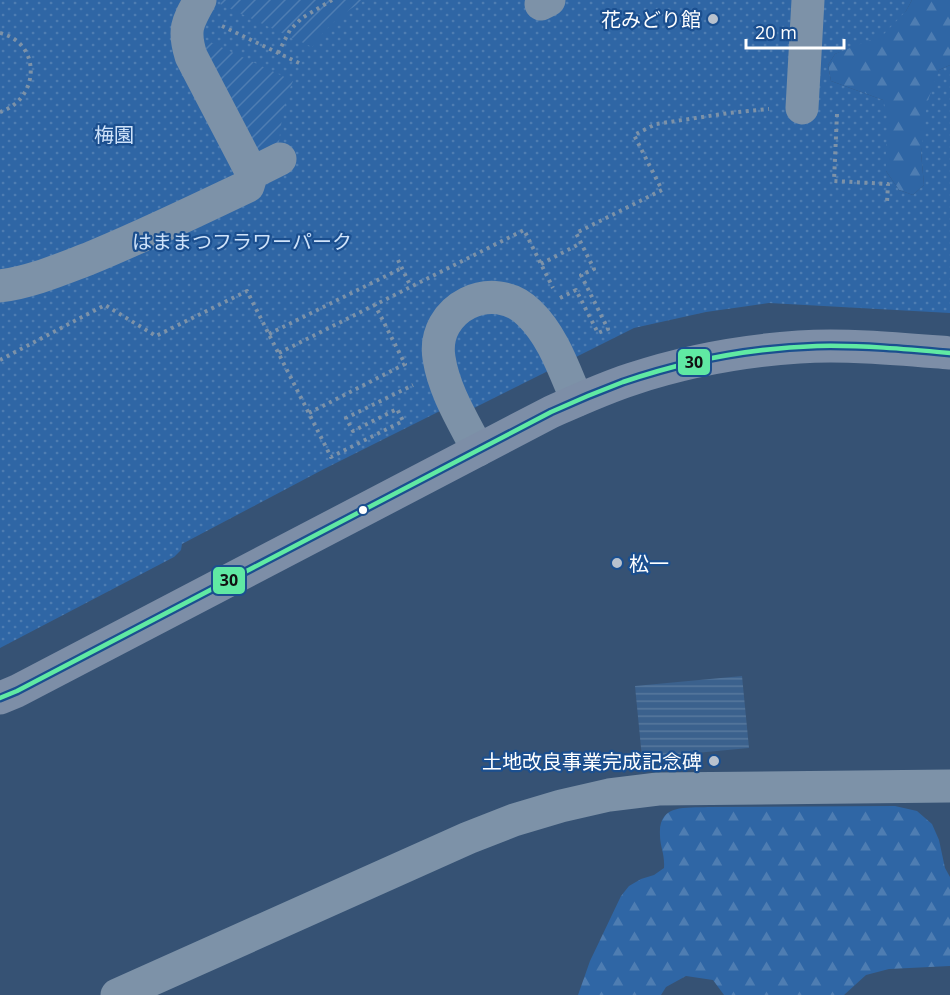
<svg xmlns="http://www.w3.org/2000/svg" width="950" height="995" viewBox="0 0 950 995" font-family="'Open Sans','Noto Sans JP',sans-serif">
	<style>
		.forest { fill: url(#forest-firs) }
		.park { fill: url(#park-dots) }
		.garden { fill: url(#garden-furrows) }
		.water { fill: url(#water-rules) }
		.lines { fill: none; stroke-linecap: round; stroke-linejoin: round }
		.path { stroke: #7d92a8; stroke-width: 4; stroke-dasharray: 3 4.5; stroke-linecap: butt }
		.minor { stroke: #7d92a8; stroke-width: 33 }
		.major { stroke: #7d8ea7; stroke-width: 33 }
		.bus-1-casing { stroke: #1b4f8f; stroke-width: 9 }
		.bus-1 { stroke: #60e9a3; stroke-width: 4.5 }
		.poi-dot { fill: #b9c2ce; stroke: #1b4f8f; stroke-width: 2 }
		.bus-dot { fill: #fff; stroke: #1b4f8f; stroke-width: 2 }
		.labels { text-anchor: middle; dominant-baseline: central; stroke-width: 4.5; stroke-linejoin: round; paint-order: stroke }
		.poi-label { font-size: 20px; fill: #fff; stroke: #1b4f8f; text-anchor: end }
		.park-label { font-size: 20px; fill: #cfe3fa; stroke: #1b4f8f }
		.line-badge { stroke: #1b4f8f; stroke-width: 2 }
		.pale-badge-label { font-size: 16px; text-anchor: middle; font-weight: bold; fill: #111 }
	</style>
	<defs>
		<pattern id="forest-firs" width="22" height="20" patternUnits="userSpaceOnUse" patternTransform="scale(1.5)"><rect width="22" height="20" fill="#2f66a5"/><path d="M5 1l3.5 6h-7zM16 11l3.5 6h-7z" fill="#4e7db2"/></pattern>
		<pattern id="park-dots" width="8" height="8" patternUnits="userSpaceOnUse" patternTransform="scale(1.5)"><rect width="8" height="8" fill="#2f66a5"/><path d="M2 2h.1M6 6h.1" fill="none" stroke="#4e7db2" stroke-width="1.8" stroke-linecap="round"/></pattern>
		<pattern id="garden-furrows" width="10" height="10" patternUnits="userSpaceOnUse" patternTransform="scale(1.5)"><rect width="10" height="10" fill="#2f66a5"/><path d="M-1 1l2-2M0 10L10 0M9 11l2-2" fill="none" stroke="#4e7db2"/></pattern>
		<pattern id="water-rules" width="6" height="5" patternUnits="userSpaceOnUse" patternTransform="scale(1.5)"><rect width="6" height="5" fill="#3b618d"/><path d="M0 2.5h6" fill="none" stroke="#58799e"/></pattern>
	</defs>
	<rect width="100%" height="100%" fill="#365274"/>
	<path class="forest" d="M912 0H950V65L939 70 921 152 924 185 913 195 899 190 886 171 883 100 831 81 828 65 835 54 855 45 906 11Z
		M895 806 917 811 932 824 939 840 945 868 950 877V966L889 969 866 975 844 995H724L713 980 686 976 666 987 661 995H578L590 961 621 896 629 886 641 879 654 875 664 868C665 854 660 847 660 835 658 804 685 808 708 807Z"/>
	<path class="park" d="M0 0H912L906 11 883 35 835 54 828 65 831 81 883 100 889 120 886 149V171L899 190 913 195 924 185 921 152 927 103 939 70 950 65V313L769 303 706 312 634 328 446 422 440 411 324 469 182 544 181 550 174 557 0 648Z"/>
	<path class="garden" d="M222 0H366C345 10 325 28 312 47L220 4Z
		M204 39 293 81C284 101 281 122 279 143L261 152H255L199 50Z"/>
	<path class="water" d="M742 676 749 748 642 758 635 686Z"/>
	<g class="lines">
		<path class="path" d="M222 26 301 64
			M0 33C42 43 40 99 0 112
			M278 53 290 30 302 18 332 0
			M837 114 834 181 888 184 887 203
			M398 260 411 287
			M541 264 581 243
			M560 298 576 290 598 333 608 329 581 275 594 269 576 233 662 190 634 135 656 124 729 113 769 109
			M269 334 402 268
			M279 353 524 230 553 288
			M0 360 105 305 156 336 247 291 331 457 403 421 397 409 353 431 346 418 413 385
			M309 413 405 364 375 305"/>
		<path class="minor" d="M541 4 549 0
			M802 108 808 0
			M252 173 280 159
			M0 286C31 282 59 270 88 259 142 237 195 211 248 186L252 173 191 56C183 30 187 23 200 0
			M478 450C463 421 444 391 439 358 431 308 493 277 529 313 553 336 564 370 577 400
			M117 995 468 838 514 820 561 806 609 795 658 789 950 786"/>
		<path class="major" d="M0 698 17 691 551 412C578 400 604 388 632 379 686 361 742 351 799 347 848 344 900 349 950 353"/>
		<defs>
			<path id="bus-1" d="M0 698 17 691 551 412C575 401 599 391 623 382 685 361 751 348 817 346 861 345 906 349 950 353"/>
		</defs>
		<use href="#bus-1" class="bus-1-casing"/>
		<use href="#bus-1" class="bus-1"/>
	</g>
	<g class="poi-dot">
		<circle cx="713" cy="19" r="6"/>
		<circle cx="617" cy="563" r="6"/>
		<circle cx="714" cy="761" r="6"/>
	</g>
	<circle class="bus-dot" cx="363" cy="510" r="5"/>
	<g class="labels">
		<g class="poi-label">
			<text x="701" y="19">花みどり館</text>
			<text x="629" y="563" text-anchor="start">松一</text>
			<text x="702" y="761">土地改良事業完成記念碑</text>
		</g>
		<g class="park-label">
			<text x="114" y="134">梅園</text>
			<text x="242" y="241">はままつフラワーパーク</text>
		</g>
	</g>
	<g class="line-badge">
		<rect x="677" y="348" width="34" height="28" rx="6" fill="#60e9a3"/>
		<rect x="212" y="566" width="34" height="29" rx="6" fill="#60e9a3"/>
	</g>
	<g class="pale-badge-label">
		<text x="694" y="368">30</text>
		<text x="229" y="586">30</text>
	</g>
	<path d="M746 39v9h98v-9" fill="none" stroke="#ffffff" stroke-width="3"/>
	<text x="755" y="39" font-size="18" fill="#ffffff" stroke="#1b4f8f" stroke-width="4.5" paint-order="stroke">20 m</text>
</svg>
